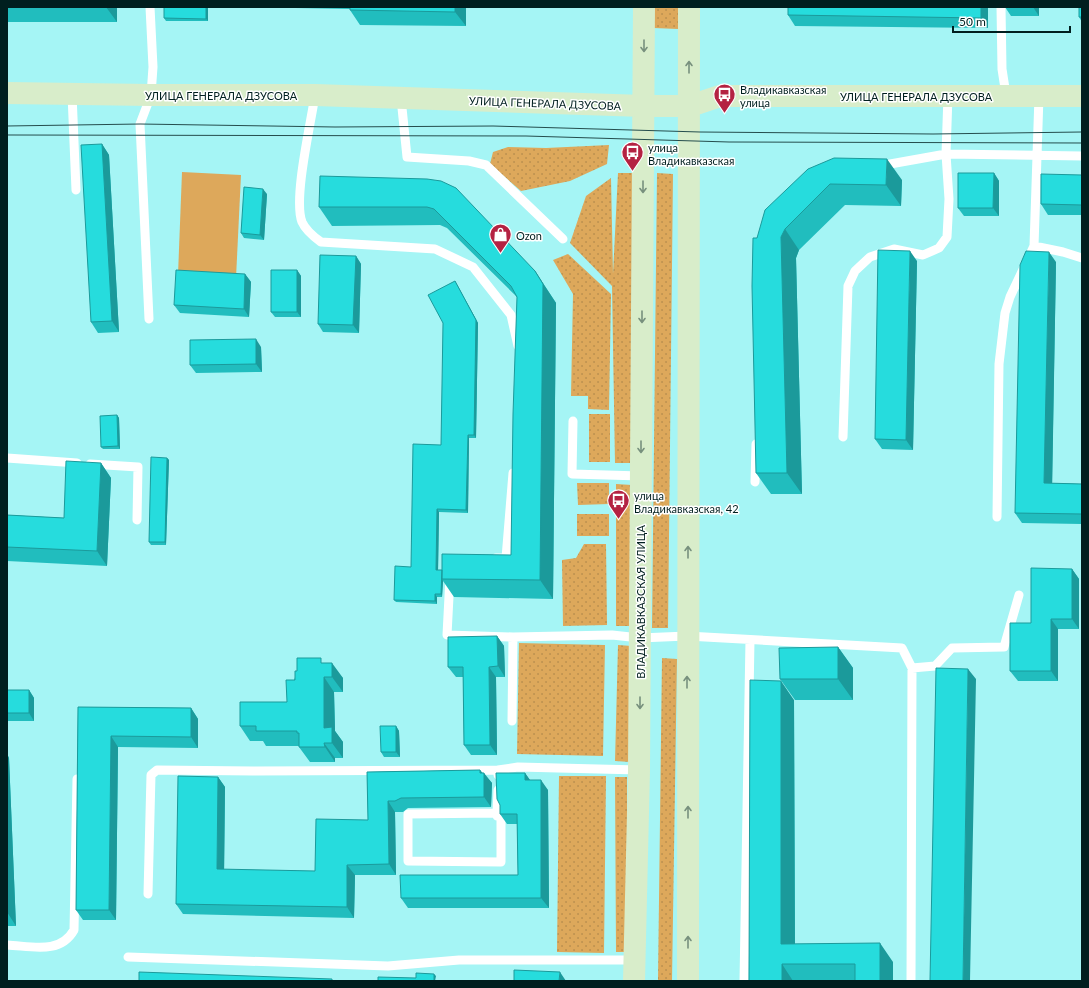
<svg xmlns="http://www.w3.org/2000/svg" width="1089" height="988" viewBox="0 0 1089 988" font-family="Lato,sans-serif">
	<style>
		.grass { fill: url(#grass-dots) }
		.pitch { fill: #dda85b }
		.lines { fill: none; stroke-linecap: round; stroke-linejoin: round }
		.lane { stroke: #fff; stroke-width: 9 }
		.secondary { stroke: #d8edca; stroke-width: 22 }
		.tram { stroke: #244d4d; stroke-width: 1 }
		.wall { fill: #21bdbe }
		.shaded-wall { fill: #1b9a9b }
		.building { fill: #26dcdd; stroke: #1b9a9b }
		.oneway { stroke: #77907d }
		.labels { text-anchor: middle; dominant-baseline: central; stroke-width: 3; stroke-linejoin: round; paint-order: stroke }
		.poi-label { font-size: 11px; fill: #001f1f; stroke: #fff; text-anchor: start }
		.street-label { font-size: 11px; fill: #001f1f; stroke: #fff }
	</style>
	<defs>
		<pattern id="grass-dots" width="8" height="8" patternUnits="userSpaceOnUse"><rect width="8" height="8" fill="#dda85b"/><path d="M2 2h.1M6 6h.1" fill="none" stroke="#bc904f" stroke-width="1.8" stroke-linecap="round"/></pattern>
	</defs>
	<rect width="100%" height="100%" fill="#a5f5f5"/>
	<path class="grass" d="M654 7H678V29L654 28Z
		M609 145 607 164 570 181 521 191 490 164 493 152 508 147 546 148Z
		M618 173H638L636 463H615L612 286 570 243 586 196 611 178 613 274Z
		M657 173 673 174 668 628H652Z
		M568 254 611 294 609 410 588 409V396H571L573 294 553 260Z
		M589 414H610V462H589Z
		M577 483H609V504L578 505Z
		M616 484 632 485V626H616Z
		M577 514H609V536H577Z
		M584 544H606L607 625 563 626 562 560 576 558Z
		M519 643 605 645 603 756 517 754Z
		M618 645 632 646 630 762 615 761Z
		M662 658 677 659 672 981H658Z
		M559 776H606L604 953 557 952Z
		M615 777H627V952H616Z"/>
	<path class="pitch" d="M182 172 241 175 236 278 178 275Z"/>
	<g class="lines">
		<path class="lane" d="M1001 7 1002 69 1006 95
			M72 94 76 190
			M315 95C311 123 293 199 302 222 306 231 314 237 321 242L435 249 473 267 511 315 518 346
			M1039 96 1034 246 1063 252 1082 258
			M401 98 407 157 469 161 486 165 563 239
			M879 166 946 154 1082 156
			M149 319 140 124 151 95 153 67 150 7
			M573 421 572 474 641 476
			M843 437 848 286 855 271 870 257 894 249 923 255 939 248 947 237 949 199 946 154 948 95
			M7 458 77 463
			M90 464 138 467 137 520
			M755 482 756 444
			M997 517 999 364 1005 313 1010 297 1034 246
			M496 558H506L513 473
			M450 577 447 635 513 637
			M512 721 513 637 612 635 640 638 687 636 902 648 912 668 935 666 952 648 1004 647 1019 595
			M498 775V770L518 767 639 770
			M497 813V816H501V862L408 861V814L497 813 498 790
			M148 894 151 775 157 770 253 771 498 770
			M7 945C31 946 60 955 74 930L77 779
			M128 957 388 966 459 960H635
			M744 981 750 640
			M911 981 912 668"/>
		<path class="secondary" d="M7 93 151 95H315L644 106H690L720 96H1082
			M634 981 639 770 644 7
			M688 981 689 7"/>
		<path class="tram" d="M7 126 140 124 335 127 493 126 700 132 933 134 1082 132
			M7 135 526 136 729 142 1082 143"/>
	</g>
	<path class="wall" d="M7 7H117V22H7Z
		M164 7H208V21H166L164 18Z
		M246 7H466V26L360 25 350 10V9Z
		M988 7V28L795 26 788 15Z
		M1005 7H1039V16H1011Z
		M1082 7V22L1079 17Z
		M102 144 109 155 119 332 98 333 91 322Z
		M808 169 902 180 901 206 845 205 799 250 796 258 802 494H771L756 473 757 238Z
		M994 173 999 181V216H964L958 208Z
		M1082 175V215H1048L1041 204Z
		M427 179 535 271 556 303 553 599 454 597 443 581 442 597H437V604L396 602 394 600 411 567 441 445 455 281 478 323 476 438H469L468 513 439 512 438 570H442L511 555 517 297 447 228 440 225 332 226 319 207Z
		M267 194 264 240 244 238 241 233Z
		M356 256 361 264 359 333 323 332 318 324Z
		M917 261 913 450 882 449 875 439Z
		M1056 262 1052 483 1082 484V524L1022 523 1015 513Z
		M297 270 301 276V317H275L271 312Z
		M245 274 251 282 249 317 180 313 174 305Z
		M261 347 262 372 196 373 190 365Z
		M117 415 119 418 120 449H103L101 447Z
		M167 458 169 460 166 545H151L149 542Z
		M101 463 111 478 107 566 7 561V515L64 518Z
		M1072 569 1079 579V629H1058V681H1018L1010 671 1031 623Z
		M497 636 504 646 505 677H496L497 755H471L464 745 463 677H456L448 667Z
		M838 647 853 668V700H795L780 679Z
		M324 663 343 678V692H334L335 731 343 742V758H335V762H310L299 747V746H266L263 741H250L240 726 287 702 297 671Z
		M7 690H29L34 698V721H7Z
		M794 700 795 944 893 962V981H749Z
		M78 707 191 708 198 719V748L118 747 116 920H83L76 910Z
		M396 726 399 731 400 757H384L381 752Z
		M7 754 9 758 16 926H7Z
		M480 770 492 783 491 807 408 808 403 812H395L396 875H355L354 918 183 914 176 904 218 777 225 787 224 870 315 871 368 820 367 772Z
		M525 773 530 780 548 790 549 908H408L401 898 518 875 517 824H507L500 814Z"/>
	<path class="shaded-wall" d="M106 7H117V22Z
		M206 7H208V21L206 19Z
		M455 7H466V26L455 12Z
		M981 7H988V28L981 18Z
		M1033 7H1039V16Z
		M102 144 109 155 119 332 112 321Z
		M887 159 902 180 901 206 886 185Z
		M994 173 999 181V216L993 208Z
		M263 189 267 194 264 240 260 235Z
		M785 229 799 250 796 258 802 494 787 473 781 237Z
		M910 251 917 261 913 450 906 440Z
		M1049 252 1056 262 1052 494 1044 483Z
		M356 256 361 264 359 333 353 325Z
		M297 270 301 276V317L297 312Z
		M535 271 556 303 553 599 540 580Z
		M245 274 251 282 249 317 244 309Z
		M455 281 478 323 476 438 474 435Z
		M256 339 261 347 262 372 256 364Z
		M117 415 119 418 120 449 118 446Z
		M468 435 469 438 468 513 466 510Z
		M167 458 169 460 166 545 165 542Z
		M101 463 111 478 107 566 97 551Z
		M437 509 439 512 438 572 436 570Z
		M1072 569 1079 579V629L1072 619Z
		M442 570V579L443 581 442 597 441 594Z
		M435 594 437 597V604L435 601Z
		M1051 619 1058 629V681L1051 671Z
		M497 636 504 646 505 677 498 666Z
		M838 647 853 668V700L838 679Z
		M332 663 343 678V692L332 677Z
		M489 667 496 677 497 755 490 745Z
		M968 669 976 679 970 981H963Z
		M324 677 334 692 335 731 343 742V758L332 743 324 728Z
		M781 681 794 700 795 963 781 944Z
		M29 690 34 698V721L29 713Z
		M191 708 198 719V748L191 737Z
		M396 726 399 731 400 757 396 752Z
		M111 736 118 747 116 920 109 910Z
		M324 743 335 758V762L325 747Z
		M7 754 9 758 16 926 7 912Z
		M480 770 484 776V773L492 783 491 807 484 797Z
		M525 773 532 783 525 780Z
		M218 777 225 787 224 880 217 869Z
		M541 780 548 790 549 908 541 898Z
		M388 801 395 812 396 875 389 864Z
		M347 865 355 875 354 918 347 907Z
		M880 943 893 962V981H880Z
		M782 964 793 981H782Z
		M560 972 566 981H559Z
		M434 974 436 976 435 981H434Z"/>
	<path class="building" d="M164 7H206V19L164 18Z
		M350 7H455V12L350 10Z
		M788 7H981V18L788 15Z
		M1079 7H1082V17H1079Z
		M102 144 112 321 91 322 81 145Z
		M834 158 887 159 886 185 830 184 785 229 781 237 787 473H756L752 286 753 238H757L765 210 808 169Z
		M958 173H994L993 208H958Z
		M1041 174 1082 175V205L1041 204Z
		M320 176 427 179 441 181 456 188 535 271 543 284 540 580 442 579V554L511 555 513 414 517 297 511 286 434 209 427 207H319Z
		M244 187 263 189 260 235 241 233Z
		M878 250 910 251 906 440 875 439Z
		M1026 251 1049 252 1044 483 1082 484V514L1015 513 1020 265Z
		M320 255 356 256 353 325 318 324Z
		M176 270 245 274 244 309 174 305Z
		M271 270H297V312H271Z
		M455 281 476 320 474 435H468L466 510 437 509 436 570H442L441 594H435V601L394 600 395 566 411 567 413 444 441 445 443 323 428 295Z
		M256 339V364L190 365V340Z
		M117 415 118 446 101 447 100 416Z
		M151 457 167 458 165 542H149Z
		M66 461 101 463 97 551 7 547V515L64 518Z
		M1031 568 1072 569V619H1051V671H1010V623H1031Z
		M497 636 498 666 489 667 490 745H464L463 667H448V637Z
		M838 647V679H780L779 648Z
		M297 658H321V663H332V677H324V728L332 727V743H324L325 747H299V733H297V731H256V726H240V702H287L286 680H295V671H297Z
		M936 668 968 669 963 981H930Z
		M750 680 781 681V944L880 943V981H855V964H782V981H749Z
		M7 690H29V713H7Z
		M78 707 191 708V737L111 736 109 910H76Z
		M380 726H396V752H381Z
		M480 770V773H484V797L401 798 395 801H388L389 864 347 865V907L176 904 178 776 218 777 217 869 315 871 316 819 368 820 367 772Z
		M496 773H525V780H541V898H401L400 875H518L517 814H500V805L497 799Z
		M514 970 560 972 559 981H514Z
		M139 972 332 979V981H139Z
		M416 973 434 974V981H378V977L416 978Z"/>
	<defs><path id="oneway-shaft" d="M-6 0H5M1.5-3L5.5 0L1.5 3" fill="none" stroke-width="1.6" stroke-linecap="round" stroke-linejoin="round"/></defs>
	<g class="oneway">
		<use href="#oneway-shaft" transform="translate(644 46) rotate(90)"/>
		<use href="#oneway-shaft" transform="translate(689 67) rotate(-90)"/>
		<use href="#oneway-shaft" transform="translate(643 187) rotate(90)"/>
		<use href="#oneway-shaft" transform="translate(642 317) rotate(90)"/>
		<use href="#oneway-shaft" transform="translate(641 447) rotate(90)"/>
		<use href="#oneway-shaft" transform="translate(688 552) rotate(-90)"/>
		<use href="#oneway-shaft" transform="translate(687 682) rotate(-90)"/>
		<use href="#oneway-shaft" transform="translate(640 703) rotate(90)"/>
		<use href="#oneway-shaft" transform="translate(688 812) rotate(-90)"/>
		<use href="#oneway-shaft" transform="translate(688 942) rotate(-90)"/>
	</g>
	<defs>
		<symbol id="bus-pin" viewBox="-11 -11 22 30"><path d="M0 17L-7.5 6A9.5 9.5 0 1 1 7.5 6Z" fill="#b42242" stroke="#fff"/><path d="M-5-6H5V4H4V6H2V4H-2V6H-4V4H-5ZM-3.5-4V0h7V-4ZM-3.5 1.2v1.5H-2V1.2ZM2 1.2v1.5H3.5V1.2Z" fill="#fff"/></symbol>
		<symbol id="shop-pin" viewBox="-11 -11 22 30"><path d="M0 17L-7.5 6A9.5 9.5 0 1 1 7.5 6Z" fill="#b42242" stroke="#fff"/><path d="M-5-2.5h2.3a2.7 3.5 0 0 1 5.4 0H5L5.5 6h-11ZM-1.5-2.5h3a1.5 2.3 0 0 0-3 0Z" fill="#fff"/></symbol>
	</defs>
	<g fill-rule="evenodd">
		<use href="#bus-pin" x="712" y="82" width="25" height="34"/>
		<use href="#bus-pin" x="620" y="140" width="25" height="34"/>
		<use href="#shop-pin" x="488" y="222" width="25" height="34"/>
		<use href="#bus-pin" x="606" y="488" width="25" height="34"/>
	</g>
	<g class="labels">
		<g class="poi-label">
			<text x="740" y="89">Владикавказская<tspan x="740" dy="13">улица</tspan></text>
			<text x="648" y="147">улица<tspan x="648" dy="13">Владикавказская</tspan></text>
			<text x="516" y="235">Ozon</text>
			<text x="634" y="495">улица<tspan x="634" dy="13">Владикавказская, 42</tspan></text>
		</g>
		<g class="street-label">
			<text x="221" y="95">УЛИЦА ГЕНЕРАЛА ДЗУСОВА</text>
			<text x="916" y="96">УЛИЦА ГЕНЕРАЛА ДЗУСОВА</text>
			<text transform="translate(545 103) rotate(2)">УЛИЦА ГЕНЕРАЛА ДЗУСОВА</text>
			<text transform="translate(640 602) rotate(-90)">ВЛАДИКАВКАЗСКАЯ УЛИЦА</text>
		</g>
	</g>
	<rect width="1089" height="988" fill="none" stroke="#001f1f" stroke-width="16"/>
	<path d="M953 26v6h117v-6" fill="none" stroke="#001f1f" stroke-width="2"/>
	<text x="959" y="26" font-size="12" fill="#001f1f" stroke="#ffffff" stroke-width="3" paint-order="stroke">50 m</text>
</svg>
